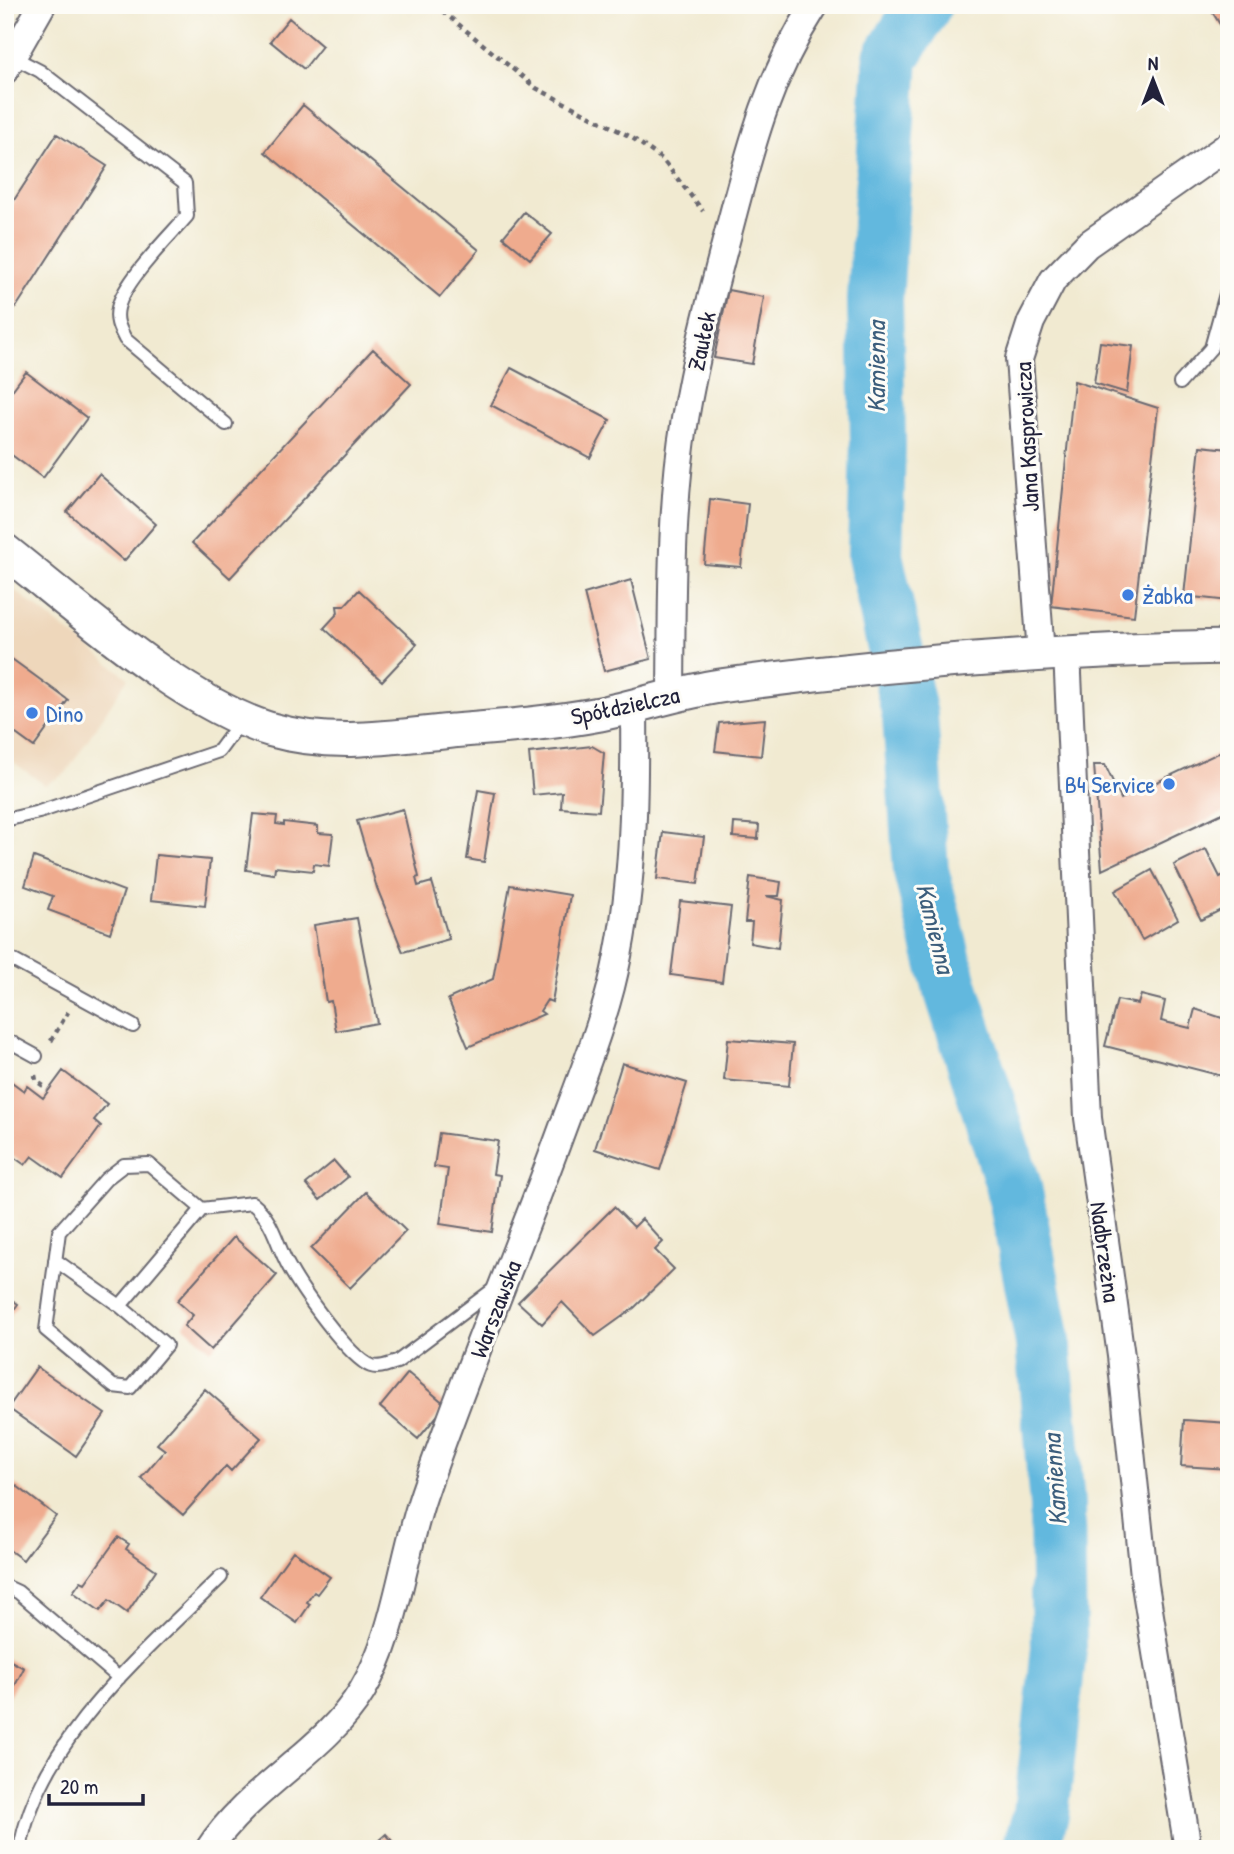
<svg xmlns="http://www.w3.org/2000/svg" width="1234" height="1854" viewBox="0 0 1234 1854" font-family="'Patrick Hand',sans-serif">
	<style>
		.built { fill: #eed7bb }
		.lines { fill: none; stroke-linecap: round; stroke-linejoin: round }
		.river { stroke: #62b8de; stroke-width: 56 }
		.building { fill: #efab8e }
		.service-casing { stroke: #6a6870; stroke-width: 16 }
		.minor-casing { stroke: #6a6870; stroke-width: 30 }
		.tertiary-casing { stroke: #6a6870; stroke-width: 37 }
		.path { stroke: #6a6870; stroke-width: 4.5; stroke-dasharray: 5 5; stroke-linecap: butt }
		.service { stroke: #fff; stroke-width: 12 }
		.minor { stroke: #fff; stroke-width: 26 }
		.tertiary { stroke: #fff; stroke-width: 33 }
		.shop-dot { fill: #3f7fe0; stroke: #fdfcf7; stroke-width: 2.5 }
		.labels { text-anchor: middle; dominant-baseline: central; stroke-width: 6; stroke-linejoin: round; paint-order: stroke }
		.street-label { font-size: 24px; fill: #22223b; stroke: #fdfcf7 }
		.shop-label { font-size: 24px; fill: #366cbe; stroke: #fdfcf7; text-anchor: start }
		.water-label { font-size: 26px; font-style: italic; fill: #3c5e7c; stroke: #fdfcf7 }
	</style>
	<rect width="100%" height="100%" fill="#fdfcf7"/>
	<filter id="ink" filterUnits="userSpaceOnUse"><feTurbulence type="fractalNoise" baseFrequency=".0143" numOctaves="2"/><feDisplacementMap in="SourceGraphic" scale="14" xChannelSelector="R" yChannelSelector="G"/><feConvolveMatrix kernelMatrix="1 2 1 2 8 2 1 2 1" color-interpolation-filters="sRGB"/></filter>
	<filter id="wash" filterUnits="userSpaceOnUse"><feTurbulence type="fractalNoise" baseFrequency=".00686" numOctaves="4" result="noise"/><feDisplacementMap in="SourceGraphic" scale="28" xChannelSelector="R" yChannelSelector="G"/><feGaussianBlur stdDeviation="1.57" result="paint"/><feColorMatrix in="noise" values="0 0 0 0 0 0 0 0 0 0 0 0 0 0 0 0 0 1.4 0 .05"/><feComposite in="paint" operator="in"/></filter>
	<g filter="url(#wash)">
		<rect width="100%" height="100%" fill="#f1ead1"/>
		<path class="built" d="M9 586 128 678 66 773 45 785 5 756V592Z"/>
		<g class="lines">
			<path class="river" d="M924 5 891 58 875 300 878 442 875 556 910 716 921 871 950 985 1014 1187 1043 1342 1057 1505 1059 1649 1041 1814 1030 1849"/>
		</g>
		<g id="blocks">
			<path class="building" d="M1208 5H1229V21L1221 26Z
				M289 18 322 46 304 69 270 41Z
				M303 105 479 250 440 297 265 152Z
				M57 134 107 166 15 309 5 303V214Z
				M524 212 552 234 530 259 503 237Z
				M728 290 764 297 752 364 714 358Z
				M1100 342 1133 346 1127 393 1094 383Z
				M373 349 411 384 230 578 192 543Z
				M511 368 610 420 590 458 491 405Z
				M26 372 87 418 43 478 5 450V400Z
				M1074 381 1158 408 1134 616 1051 606Z
				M1200 446 1229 449V601L1184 596Z
				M99 474 156 524 124 561 67 512Z
				M710 499 748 504 741 567 704 564Z
				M631 580 651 659 604 671 584 594Z
				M359 590 417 644 382 681 324 628 338 613 337 606H344Z
				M5 654 68 700 34 747 5 726Z
				M765 719 761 756 715 751 719 723Z
				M592 746 604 753 599 811 561 808 562 792 533 795 529 753Z
				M1229 748V810L1102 870 1094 765H1105L1121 799Z
				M478 790 495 793 484 862 467 859Z
				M403 809 419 877 416 878 418 886 432 882 449 939 403 952 377 888 357 821Z
				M253 814 277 816 276 824 284 825V822L318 826V833L333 834 329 866 314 864 313 871 275 867 274 874 246 870Z
				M734 823 759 825 758 839 733 837Z
				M663 832 704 837 698 884 657 879Z
				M1206 849 1220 877 1229 872V906L1201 920 1174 865Z
				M156 855 210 860 205 906 151 900Z
				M34 857 124 891 110 933 48 910 53 896 25 886Z
				M1152 870 1178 919 1142 940 1115 891Z
				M750 877 781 882 779 896H766L783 900 778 948 750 943 752 922H745Z
				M510 885 570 895 552 1002 547 1000 540 1011 544 1014 468 1047 448 999 493 979Z
				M680 901 731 907 722 982 671 975Z
				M357 918 377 1023 336 1031 331 1001 326 1002 314 925Z
				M1141 995 1165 1001 1161 1021 1190 1028 1195 1009 1225 1019 1229 1009V1072L1222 1076 1105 1046 1117 1000 1138 1004Z
				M728 1039 793 1044 789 1086 724 1080Z
				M622 1063 687 1083 660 1170 595 1149Z
				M63 1071 107 1104 94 1120 101 1126 63 1178 32 1156 25 1165 5 1151V1077L24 1091 27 1086 43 1098Z
				M439 1133 498 1141 493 1174 500 1175 492 1232 440 1224 448 1169 434 1167Z
				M334 1161 348 1177 320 1200 306 1184Z
				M366 1192 406 1231 350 1288 311 1249Z
				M614 1207 634 1227 642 1219 663 1242 655 1250 674 1269 634 1308 595 1336 562 1302 542 1324 518 1302Z
				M234 1237 277 1275 211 1350 184 1326 193 1315 177 1301Z
				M5 1295 18 1304 5 1322Z
				M37 1367 105 1414 76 1456 8 1408Z
				M408 1373 446 1405 418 1439 380 1407Z
				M205 1389 261 1438 231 1471 226 1466 183 1515 141 1478 165 1450 157 1444Z
				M1184 1420 1229 1423V1469L1181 1466Z
				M5 1477 56 1516 23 1560 5 1547Z
				M118 1537 129 1544 126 1549 156 1570 127 1613 109 1600 100 1611 73 1592 81 1581 85 1583Z
				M293 1551 330 1577 317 1594 314 1592 307 1602 310 1604 297 1623 260 1597Z
				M5 1658 24 1668 5 1705Z
				M386 1834 399 1849H369Z"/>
		</g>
	</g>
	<g filter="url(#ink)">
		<use href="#blocks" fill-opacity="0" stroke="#6a6870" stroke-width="2"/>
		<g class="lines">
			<defs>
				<path id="service" d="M13 57 40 71 185 183 187 216C168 238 124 281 118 308 115 321 120 329 125 339L226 424
					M1180 383 1211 348 1229 283
					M5 820 39 812 219 751 241 721
					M5 956 133 1026
					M5 1039 36 1056
					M55 1260 120 1306 166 1345 130 1388 113 1386 46 1330 59 1232 106 1179 124 1165 149 1164 202 1209 252 1203C275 1222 275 1242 289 1267 301 1289 349 1358 371 1366 380 1369 389 1364 397 1362L498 1286
					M120 1306 202 1209
					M5 1586 18 1592 119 1678
					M20 1849C39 1739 145 1652 221 1577"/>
				<path id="minor" d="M5 70 42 5
					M1067 652 1088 1118 1121 1356 1145 1585 1188 1849
					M1041 654 1019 359 1031 322 1053 280 1087 245 1229 145
					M671 695C672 603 670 509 685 419 696 352 714 287 731 222 752 142 769 76 815 5
					M209 1849C248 1788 326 1751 362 1691 397 1632 402 1558 424 1494 465 1374 516 1255 560 1135 578 1086 598 1037 611 987 634 896 635 798 634 705"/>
				<path id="tertiary" d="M5 551C79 609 183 704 272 730 332 747 392 737 452 731 501 727 552 723 600 714 640 706 679 692 720 686 888 663 1059 650 1229 647"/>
			</defs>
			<use href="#service" class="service-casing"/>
			<use href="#minor" class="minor-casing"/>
			<use href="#tertiary" class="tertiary-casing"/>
			<path class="path" d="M435 5 536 88 631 137 662 159 703 211
				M51 1041 68 1012
				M35 1075 36 1081 48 1089"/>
			<use href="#service" class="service"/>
			<use href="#minor" class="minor"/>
			<use href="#tertiary" class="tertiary"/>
		</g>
	</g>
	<g class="shop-dot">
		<circle cx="1128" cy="595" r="7"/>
		<circle cx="32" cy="713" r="7"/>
		<circle cx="1169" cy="784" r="7"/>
	</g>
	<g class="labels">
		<g class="street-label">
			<text transform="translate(701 341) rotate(-78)">Zaułek</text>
			<text transform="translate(1026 437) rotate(-93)">Jana Kasprowicza</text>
			<text transform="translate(625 705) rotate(-12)">Spółdzielcza</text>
			<text transform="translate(1106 1252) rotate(82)">Nadbrzeżna</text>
			<text transform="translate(495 1309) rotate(-69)">Warszawska</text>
		</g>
		<g class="shop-label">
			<text x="1142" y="595">Żabka</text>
			<text x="46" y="713">Dino</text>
			<text x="1155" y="784" text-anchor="end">B4 Service</text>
		</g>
		<g class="water-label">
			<text transform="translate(875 367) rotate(-90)">Kamienna</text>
			<text transform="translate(936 928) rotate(76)">Kamienna</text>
			<text transform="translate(1054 1480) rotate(-94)">Kamienna</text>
		</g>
	</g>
	<rect width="1234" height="1854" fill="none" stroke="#fdfcf7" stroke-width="28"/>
	<g transform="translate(1153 80)" stroke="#fdfcf7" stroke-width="5" paint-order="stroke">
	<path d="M0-5L12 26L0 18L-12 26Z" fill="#22223b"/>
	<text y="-10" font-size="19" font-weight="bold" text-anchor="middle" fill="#22223b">N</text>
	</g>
	<path d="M49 1794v10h94v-10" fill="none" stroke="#22223b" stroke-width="3.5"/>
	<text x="60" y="1794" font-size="21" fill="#22223b" stroke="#fdfcf7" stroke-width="5" paint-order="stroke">20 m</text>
</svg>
